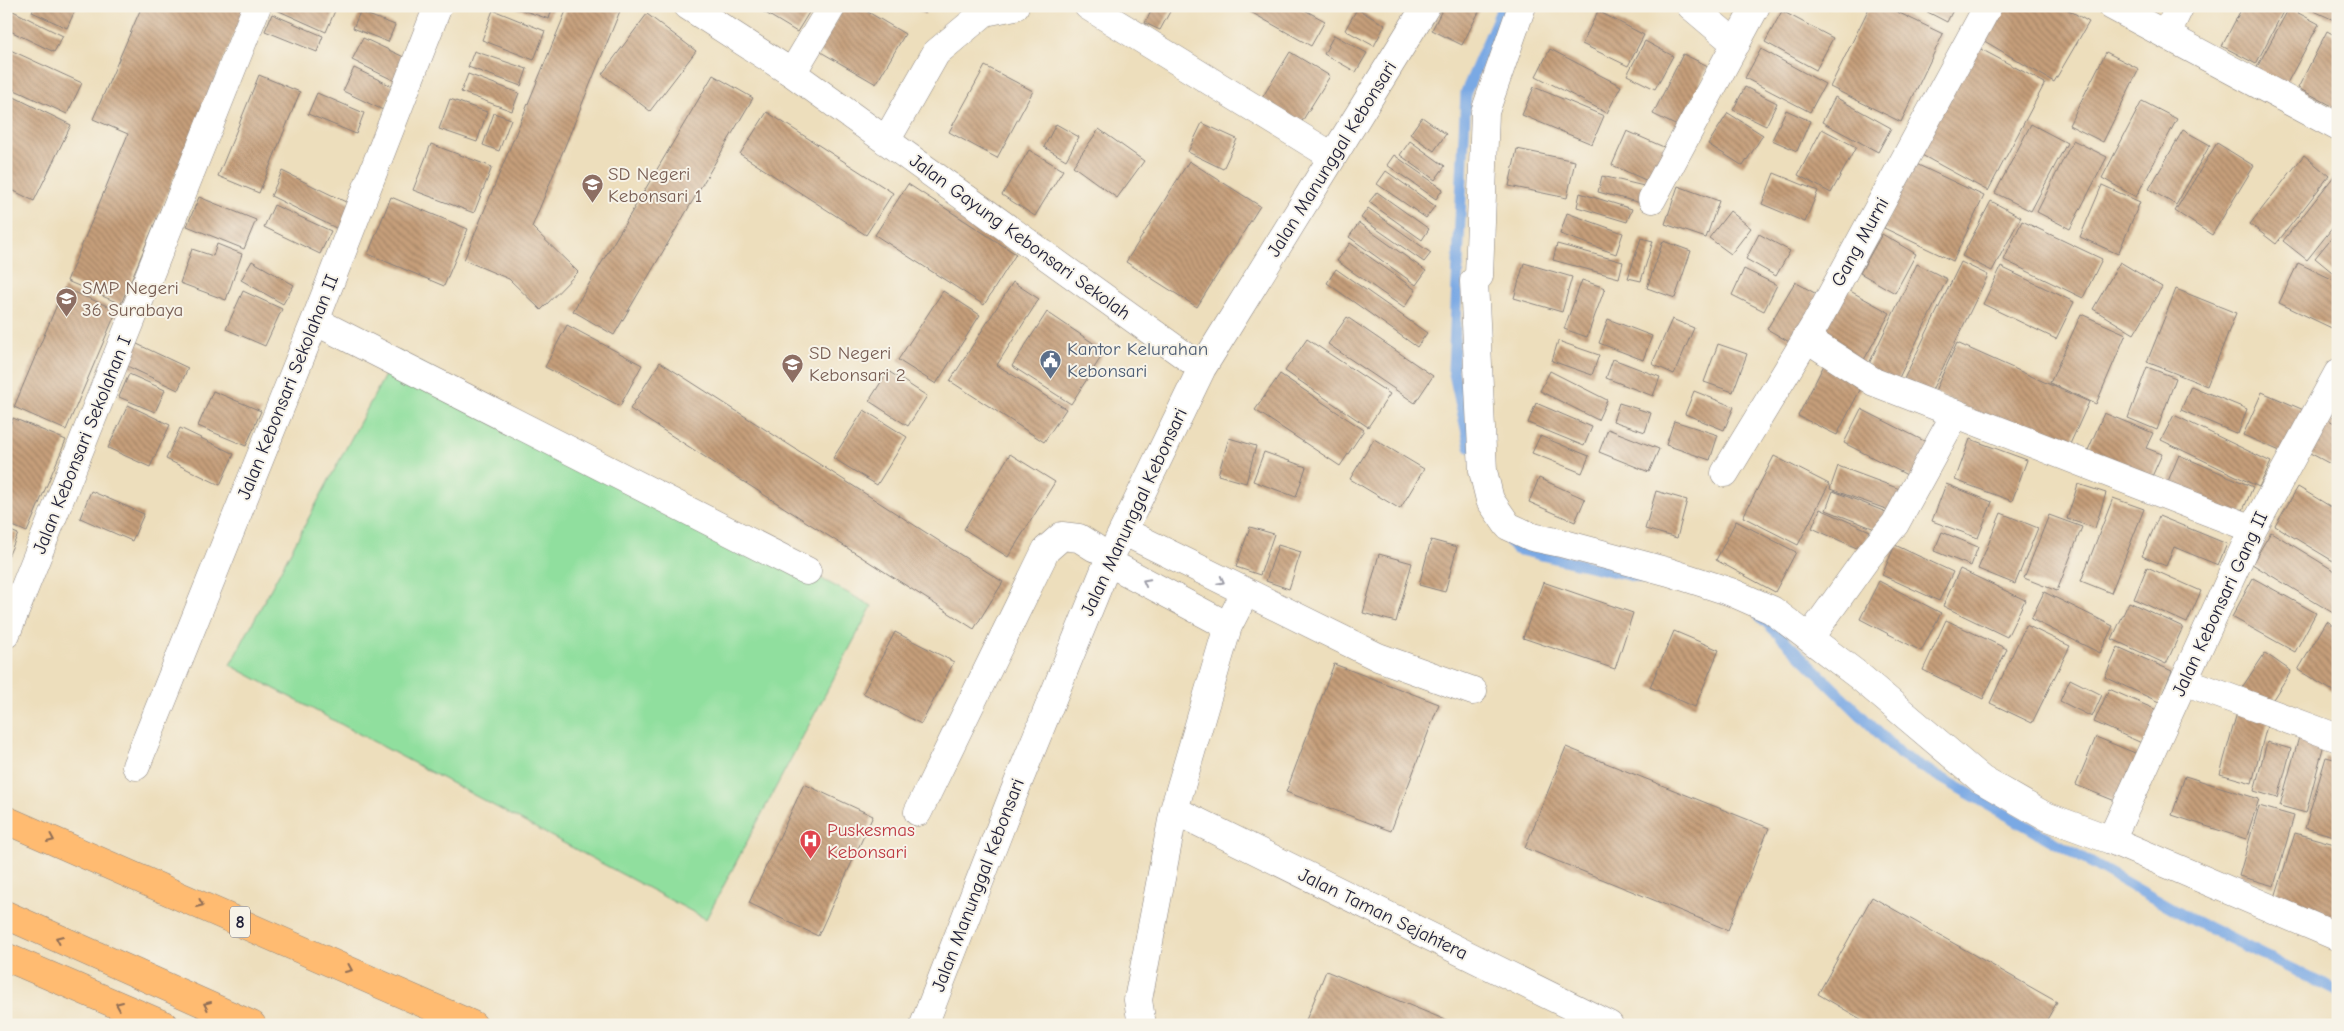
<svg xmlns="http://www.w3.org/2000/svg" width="2344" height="1031" viewBox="0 0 2344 1031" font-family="'Comic Neue',sans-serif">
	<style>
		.green { fill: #90df9e; stroke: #59806c }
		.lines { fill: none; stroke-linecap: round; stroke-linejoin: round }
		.stream { stroke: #7aa9e4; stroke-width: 11 }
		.building { fill: url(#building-back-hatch) }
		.minor-casing { stroke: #88807c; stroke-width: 29 }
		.highway-casing { stroke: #88807c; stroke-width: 29 }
		.minor { stroke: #fff; stroke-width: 28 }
		.highway { stroke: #ffbb71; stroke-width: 28 }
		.oneway { stroke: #9c9ca7 }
		.oneway2 { stroke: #906e56 }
		.labels { text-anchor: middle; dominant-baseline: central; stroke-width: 4; stroke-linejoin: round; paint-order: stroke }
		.shield { fill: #f7f3e8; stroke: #62616f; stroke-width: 1 }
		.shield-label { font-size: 18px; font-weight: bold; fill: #22223b }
		.street-label { font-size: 19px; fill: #22223b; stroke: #f7f3e8 }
		.education-label { font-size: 19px; fill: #785e54; stroke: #f7f3e8; text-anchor: start }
		.service-label { font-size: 19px; fill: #4e5e75; stroke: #f7f3e8; text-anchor: start }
		.health-label { font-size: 19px; fill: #be3a42; stroke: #f7f3e8; text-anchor: start }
	</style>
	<defs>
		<pattern id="building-back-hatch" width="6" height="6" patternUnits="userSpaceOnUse" patternTransform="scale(1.25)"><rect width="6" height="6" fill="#c69f7a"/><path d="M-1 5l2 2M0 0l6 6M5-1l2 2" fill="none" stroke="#a08165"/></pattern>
	</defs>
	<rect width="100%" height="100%" fill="#f7f3e8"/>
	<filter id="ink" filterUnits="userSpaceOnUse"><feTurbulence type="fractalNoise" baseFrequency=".02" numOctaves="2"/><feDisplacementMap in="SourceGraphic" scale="10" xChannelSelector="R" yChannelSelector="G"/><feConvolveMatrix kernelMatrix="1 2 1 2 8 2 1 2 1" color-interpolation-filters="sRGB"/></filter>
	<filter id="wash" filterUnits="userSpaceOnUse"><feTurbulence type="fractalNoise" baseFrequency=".0096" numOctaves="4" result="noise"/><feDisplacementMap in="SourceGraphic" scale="20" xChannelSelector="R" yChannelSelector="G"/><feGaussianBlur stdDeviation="1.12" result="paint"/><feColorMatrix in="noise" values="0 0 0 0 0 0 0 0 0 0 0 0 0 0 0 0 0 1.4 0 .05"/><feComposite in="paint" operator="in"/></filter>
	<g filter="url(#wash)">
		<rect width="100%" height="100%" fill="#eddebc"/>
		<path class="green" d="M398 351 872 606 706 919 230 665Z"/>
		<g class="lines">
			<path class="stream" d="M1470 447 1453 369 1466 92 1503 6
				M1503 531 1515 549 1641 578
				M1759 615 1901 755 2183 915 2338 992"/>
		</g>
		<g id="blocks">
			<path class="building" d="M35 6H77L67 28 32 12Z
				M142 6H246L121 304 67 281 128 134 93 119Z
				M268 6H337L326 32Z
				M510 6H553L549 19Z
				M568 6H622L532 227 578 272 541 310 509 279 464 260Z
				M754 6H813L797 32Z
				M844 6H858L905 34 876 84 819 51Z
				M911 6H929L925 14Z
				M1154 6H1173L1160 30 1145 23Z
				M1240 6H1297L1325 21 1311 46Z
				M1444 6H1482L1462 45 1432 30Z
				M1870 6H1885L1943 34 1901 122 1830 87Z
				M1916 6H1955L1947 22Z
				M2000 6H2062L2089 22 2054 82 1981 39Z
				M2243 6H2286L2256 64 2222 46Z
				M2303 6H2338V18L2336 21Z
				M7 8 63 36 54 52 6 29Z
				M2289 8 2319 24 2286 85 2256 69Z
				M1357 9 1385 25 1374 46 1345 30Z
				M493 10 545 31 534 60 482 40Z
				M1598 11 1644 35 1628 66 1582 44Z
				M1782 11 1833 38 1816 70 1765 42Z
				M360 12 395 25 388 42 353 28Z
				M272 14 323 36 317 52 265 31Z
				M647 14 696 51 650 111 602 74Z
				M2327 31 2338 37V109L2298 88Z
				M1334 35 1367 53 1356 72 1324 54Z
				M363 38 406 58 395 81 352 60Z
				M1645 41 1673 56 1655 89 1627 75Z
				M1975 46 2045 83 1988 191 1918 153Z
				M6 48 82 83 67 114 6 86Z
				M1550 49 1621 86 1607 113 1536 76Z
				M1761 49 1825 84 1810 112 1745 78Z
				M474 51 527 69 521 86 468 67Z
				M1290 52 1330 76 1301 123 1262 98Z
				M2106 52 2139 69 2103 142 2069 125Z
				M1683 54 1708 66 1679 127 1653 114Z
				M985 66 1033 91 997 158 949 132Z
				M354 68 394 87 383 110 343 91Z
				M468 74 519 93 512 111 461 92Z
				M259 75 300 92 259 193 218 176Z
				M713 75 753 98 614 335 573 311Z
				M1534 87 1604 116 1592 144 1522 115Z
				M1745 87 1777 103 1766 126 1733 110Z
				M6 93 71 125 34 201 6 187Z
				M317 93 364 113 356 134 308 114Z
				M1835 97 1891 128 1878 152 1822 122Z
				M450 99 487 112 477 142 439 129Z
				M2142 101 2177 119 2136 197 2102 178Z
				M1786 110 1810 121 1797 151 1772 140Z
				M767 112 893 193 866 235 740 154Z
				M494 113 511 119 499 151 483 145Z
				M1728 113 1763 135 1743 166 1708 144Z
				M1422 117 1446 134 1434 151 1410 134Z
				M1202 123 1237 139 1223 169 1188 152Z
				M1056 124 1079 137 1066 160 1044 147Z
				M2031 124 2067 143 2031 211 1995 193Z
				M1099 129 1144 161 1117 198 1073 166Z
				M1822 129 1856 147 1831 193 1798 175Z
				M2183 130 2210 145 2176 205 2149 189Z
				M1627 131 1666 148 1650 182 1612 165Z
				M2073 140 2107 157 2070 229 2037 212Z
				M1410 141 1445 166 1435 180 1400 155Z
				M2217 143 2254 166 2212 235 2175 211Z
				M431 144 492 167 474 213 413 190Z
				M1517 149 1575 161 1567 198 1509 186Z
				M1029 150 1063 170 1035 216 1002 195Z
				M1394 155 1443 189 1436 199 1387 165Z
				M2304 155 2329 176 2276 244 2250 224Z
				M1189 161 1260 206 1197 307 1126 262Z
				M1914 163 1984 196 1953 261 1884 228Z
				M282 171 352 205 340 230 271 196Z
				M1386 171 1435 206 1426 218 1377 184Z
				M2338 171V221L2307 260 2283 241Z
				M1774 173 1818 191 1805 222 1762 204Z
				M1602 176 1644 186 1641 203 1598 192Z
				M908 184 1016 254 984 305 875 235Z
				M2102 185 2140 202 2118 254 2080 237Z
				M1678 186 1719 201 1706 238 1665 224Z
				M1377 192 1429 229 1422 240 1369 202Z
				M1580 193 1632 209 1627 222 1577 207Z
				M199 197 256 220 244 249 187 226Z
				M391 197 468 229 444 286 368 254Z
				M1991 201 2021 217 1992 271 1962 256Z
				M274 205 331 231 320 254 264 227Z
				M1368 208 1431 253 1424 262 1361 218Z
				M1730 211 1751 228 1731 254 1709 238Z
				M1567 213 1623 233 1616 254 1560 234Z
				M2022 221 2102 259 2083 298 2004 260Z
				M1359 223 1426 271 1416 285 1349 237Z
				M2338 230V277L2315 258Z
				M1759 234 1790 251 1776 276 1746 259Z
				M1882 234 1916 254 1895 293 1860 273Z
				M1641 238 1653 241 1641 281 1628 278Z
				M1663 241 1691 251 1675 298 1647 288Z
				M1350 243 1416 290 1404 308 1337 261Z
				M217 244 242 254 226 300 180 283 192 249 213 256Z
				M1557 244 1623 262 1619 278 1553 260Z
				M252 261 294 285 283 304 241 280Z
				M1961 262 1988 275 1930 394 1903 381Z
				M2120 262 2162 287 2134 334 2093 309Z
				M1524 263 1572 277 1562 312 1514 298Z
				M2298 263 2338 282V331L2279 303Z
				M1917 264 1947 279 1895 386 1865 372Z
				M2001 267 2074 302 2056 339 1983 304Z
				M1336 269 1427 333 1417 347 1327 283Z
				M1744 269 1777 285 1764 311 1732 295Z
				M1582 280 1605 288 1587 337 1564 329Z
				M1013 282 1039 299 997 365 1066 409 1044 442 950 381Z
				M1795 282 1820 296 1791 343 1767 329Z
				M1843 287 1890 313 1860 367 1814 342Z
				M64 288 117 310 66 430 14 407Z
				M2176 289 2236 313 2207 386 2147 362Z
				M243 291 282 309 265 346 226 329Z
				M943 291 980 315 936 384 898 360Z
				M1047 312 1105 351 1071 404 1012 366Z
				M2081 314 2126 334 2096 404 2050 383Z
				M1347 317 1433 376 1415 403 1328 344Z
				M1608 319 1652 336 1643 360 1599 343Z
				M1672 319 1694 328 1674 374 1652 364Z
				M567 325 642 365 620 406 545 367Z
				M1307 339 1390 394 1368 427 1285 371Z
				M1558 341 1599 355 1592 375 1552 361Z
				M1957 343 2089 402 2066 453 1934 393Z
				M137 344 188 368 178 390 127 366Z
				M1718 344 1747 354 1733 392 1704 382Z
				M1613 359 1660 377 1653 396 1606 378Z
				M660 362 1003 582 974 629 630 409Z
				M1825 363 1864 382 1837 435 1798 416Z
				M2147 367 2176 378 2157 430 2128 418Z
				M888 371 927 396 908 426 869 401Z
				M1550 371 1607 400 1598 420 1540 391Z
				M129 374 165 390 155 412 119 397Z
				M1280 374 1364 430 1340 466 1255 410Z
				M2191 386 2247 409 2238 434 2181 410Z
				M213 391 261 411 246 446 198 426Z
				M1694 391 1734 407 1724 430 1685 414Z
				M2262 392 2306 411 2287 454 2243 435Z
				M1536 403 1592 427 1584 446 1528 423Z
				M1619 403 1651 413 1645 432 1613 421Z
				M2338 404V419L2331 416Z
				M128 405 170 425 150 467 108 448Z
				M1861 409 1932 445 1915 479 1844 443Z
				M864 410 907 437 877 485 833 458Z
				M2104 413 2153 433 2146 448 2162 454 2150 481 2086 455Z
				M2174 415 2271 462 2259 487 2161 440Z
				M13 418 66 440 27 532 6 523V435Z
				M2327 419 2338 425V468L2308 452Z
				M1674 421 1718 435 1710 460 1666 445Z
				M180 428 234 454 220 485 166 459Z
				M1608 429 1659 449 1649 472 1599 452Z
				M1540 436 1589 456 1582 473 1532 453Z
				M1229 438 1256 446 1246 483 1218 475Z
				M1374 439 1424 469 1400 509 1350 479Z
				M1970 439 2027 460 2012 501 1955 480Z
				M1264 452 1306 467 1296 497 1253 481Z
				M1010 454 1055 482 1008 557 964 529Z
				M2179 455 2253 487 2240 517 2166 486Z
				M1774 456 1829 484 1798 545 1743 517Z
				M1838 466 1905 491 1897 513 1830 489Z
				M1539 478 1585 499 1575 522 1529 502Z
				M1946 484 1992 502 1978 538 1932 521Z
				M2078 484 2106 493 2095 528 2067 519Z
				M2298 487 2338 511V564L2275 526Z
				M91 491 144 514 132 541 80 518Z
				M1656 491 1687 500 1677 538 1645 529Z
				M1833 491 1886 512 1880 531 1826 510Z
				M2113 498 2144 509 2111 593 2081 581Z
				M1820 509 1870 531 1861 550 1812 528Z
				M2001 513 2038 528 2015 584 1978 569Z
				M2049 515 2082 527 2057 591 2024 578Z
				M2159 516 2227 544 2218 565 2174 547 2166 566 2142 556Z
				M1736 521 1796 552 1775 592 1716 560Z
				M1250 527 1274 534 1260 575 1236 567Z
				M6 529 18 534 6 561Z
				M1942 532 1978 547 1971 566 1934 551Z
				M2271 532 2338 573V616L2252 564Z
				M1431 540 1457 547 1445 592 1419 585Z
				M1278 545 1301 552 1289 589 1266 581Z
				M1895 545 1953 572 1939 601 1882 575Z
				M1379 554 1412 563 1396 622 1363 613Z
				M2147 567 2201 591 2187 623 2134 599Z
				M1960 569 2025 600 2007 637 1943 606Z
				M2253 578 2316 613 2295 652 2232 617Z
				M1879 581 1941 613 1921 651 1860 619Z
				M1543 582 1633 613 1615 669 1523 638Z
				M2044 592 2113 626 2100 653 2031 619Z
				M2129 602 2183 627 2166 664 2112 639Z
				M1946 620 2007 649 1983 699 1923 670Z
				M2327 621 2338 628V694L2298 670Z
				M2026 625 2070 646 2032 723 1990 703Z
				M1674 631 1719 650 1695 707 1650 687Z
				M895 632 954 662 921 724 863 693Z
				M2118 647 2172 671 2159 702 2105 677Z
				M2265 653 2291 671 2268 707 2241 689Z
				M1334 664 1439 704 1391 831 1286 792Z
				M2070 679 2102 695 2092 717 2060 701Z
				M2109 689 2159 711 2144 744 2094 722Z
				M2238 709 2269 718 2252 783 2220 774Z
				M2096 737 2140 755 2120 803 2076 785Z
				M2299 737 2324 744 2306 813 2280 806Z
				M2267 742 2291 749 2278 798 2254 791Z
				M1566 747 1769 828 1728 930 1525 848Z
				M2326 757 2338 760V837L2305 828Z
				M2185 776 2259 799 2246 839 2172 815Z
				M804 784 873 816 818 936 749 903Z
				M2259 806 2294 816 2274 886 2239 876Z
				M2295 833 2338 845V901L2332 919 2274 901Z
				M1872 897 2057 1002 2044 1025H1871L1818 994Z
				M1326 971 1458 1025H1304Z"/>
		</g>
	</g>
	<g filter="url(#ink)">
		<use href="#blocks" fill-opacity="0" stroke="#88807c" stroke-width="1"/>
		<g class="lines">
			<defs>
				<path id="minor" d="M688 6 792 73 1202 368
					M1088 6 1332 156
					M1522 6 1485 112 1479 276 1474 281 1483 471 1490 500 1508 526 1532 537 1561 543 1669 572 1731 592 1772 610 1859 676 1982 780 2043 815 2111 840 2338 937
					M1691 6 1736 44
					M2112 6 2338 127
					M2166 35 2180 6
					M792 73 832 6
					M886 141 936 53 985 12 1015 6
					M1652 199 1756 6
					M315 321 807 571
					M1806 338 1874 382 2253 529
					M1725 473 1816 323 1988 6
					M1123 531 1378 657 1473 691
					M1108 562 1228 626
					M6 634 257 6
					M1810 637 1866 559 1895 524 1956 413
					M2184 681 2338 738
					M136 766 315 321 438 6
					M1174 810 1609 1025
					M918 812 1046 550 1062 536 1079 538 1095 548
					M2111 840 2253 529 2338 373
					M924 1025 1011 800 1108 562 1202 368 1426 6
					M1142 1025 1138 1000 1174 810 1228 626 1245 593"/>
				<path id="highway" d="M6 820 473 1025
					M6 915 252 1025
					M6 957 164 1025"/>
			</defs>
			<use href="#minor" class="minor-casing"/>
			<use href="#highway" class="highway-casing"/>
			<use href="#minor" class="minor"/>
			<use href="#highway" class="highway"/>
		</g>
		<defs><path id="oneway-chevron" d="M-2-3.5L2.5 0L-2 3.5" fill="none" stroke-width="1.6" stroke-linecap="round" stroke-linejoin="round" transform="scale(1.25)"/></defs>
		<g class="oneway">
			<use href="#oneway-chevron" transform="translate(1221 581) rotate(27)"/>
			<use href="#oneway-chevron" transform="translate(1146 582) rotate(-152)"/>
		</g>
		<g class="oneway2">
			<use href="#oneway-chevron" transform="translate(51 839) rotate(24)"/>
			<use href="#oneway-chevron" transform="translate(200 904) rotate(24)"/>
			<use href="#oneway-chevron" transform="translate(59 939) rotate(-156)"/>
			<use href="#oneway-chevron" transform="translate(349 969) rotate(24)"/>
			<use href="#oneway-chevron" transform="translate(119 1005) rotate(-157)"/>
			<use href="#oneway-chevron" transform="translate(207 1005) rotate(-156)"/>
		</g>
	</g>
	<defs>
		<symbol id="school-pin" viewBox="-11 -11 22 30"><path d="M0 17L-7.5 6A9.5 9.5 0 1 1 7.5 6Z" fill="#8d6e63" stroke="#f7f3e8"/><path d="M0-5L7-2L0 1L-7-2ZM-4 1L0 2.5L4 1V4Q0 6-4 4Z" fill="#fff"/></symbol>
		<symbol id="civic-pin" viewBox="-11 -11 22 30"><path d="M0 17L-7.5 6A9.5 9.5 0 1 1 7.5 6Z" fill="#5c6f8a" stroke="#f7f3e8"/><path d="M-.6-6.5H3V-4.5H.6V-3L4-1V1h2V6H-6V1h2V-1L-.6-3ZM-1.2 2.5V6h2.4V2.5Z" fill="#fff"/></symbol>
		<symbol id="hospital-pin" viewBox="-11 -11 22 30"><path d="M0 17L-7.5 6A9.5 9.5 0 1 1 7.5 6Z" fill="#e0444e" stroke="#f7f3e8"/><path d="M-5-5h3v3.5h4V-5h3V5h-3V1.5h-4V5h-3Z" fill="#fff"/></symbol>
	</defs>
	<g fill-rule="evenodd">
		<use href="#school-pin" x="580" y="172" width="25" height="34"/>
		<use href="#school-pin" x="54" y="286" width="25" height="34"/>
		<use href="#civic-pin" x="1038" y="348" width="25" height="34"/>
		<use href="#school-pin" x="780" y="352" width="25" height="34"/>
		<use href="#hospital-pin" x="798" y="828" width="25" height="34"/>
	</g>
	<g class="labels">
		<rect class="shield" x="230" y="906.5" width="20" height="31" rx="4"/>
		<g class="shield-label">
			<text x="240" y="922">8</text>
		</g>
		<g class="street-label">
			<text transform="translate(1332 159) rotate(-58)">Jalan Manunggal Kebonsari</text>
			<text transform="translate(1020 237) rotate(36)">Jalan Gayung Kebonsari Sekolah</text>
			<text transform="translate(1860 242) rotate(-61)">Gang Murni</text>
			<text transform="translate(288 387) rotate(-68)">Jalan Kebonsari Sekolahan II</text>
			<text transform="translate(82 445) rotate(-68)">Jalan Kebonsari Sekolahan I</text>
			<text transform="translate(1134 512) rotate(-65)">Jalan Manunggal Kebonsari</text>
			<text transform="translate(2220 604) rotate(-65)">Jalan Kebonsari Gang II</text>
			<text transform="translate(978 885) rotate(-69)">Jalan Manunggal Kebonsari</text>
			<text transform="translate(1383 914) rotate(26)">Jalan Taman Sejahtera</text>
		</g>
		<g class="education-label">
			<text x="608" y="174">SD Negeri<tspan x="608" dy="22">Kebonsari 1</tspan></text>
			<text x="82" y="288">SMP Negeri<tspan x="82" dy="22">36 Surabaya</tspan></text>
			<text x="809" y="353">SD Negeri<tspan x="809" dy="22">Kebonsari 2</tspan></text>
		</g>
		<g class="service-label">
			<text x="1067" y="349">Kantor Kelurahan<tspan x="1067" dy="22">Kebonsari</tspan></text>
		</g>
		<g class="health-label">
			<text x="827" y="830">Puskesmas<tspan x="827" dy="22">Kebonsari</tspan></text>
		</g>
	</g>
	<rect width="2344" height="1031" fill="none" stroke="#f7f3e8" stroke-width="25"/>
</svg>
